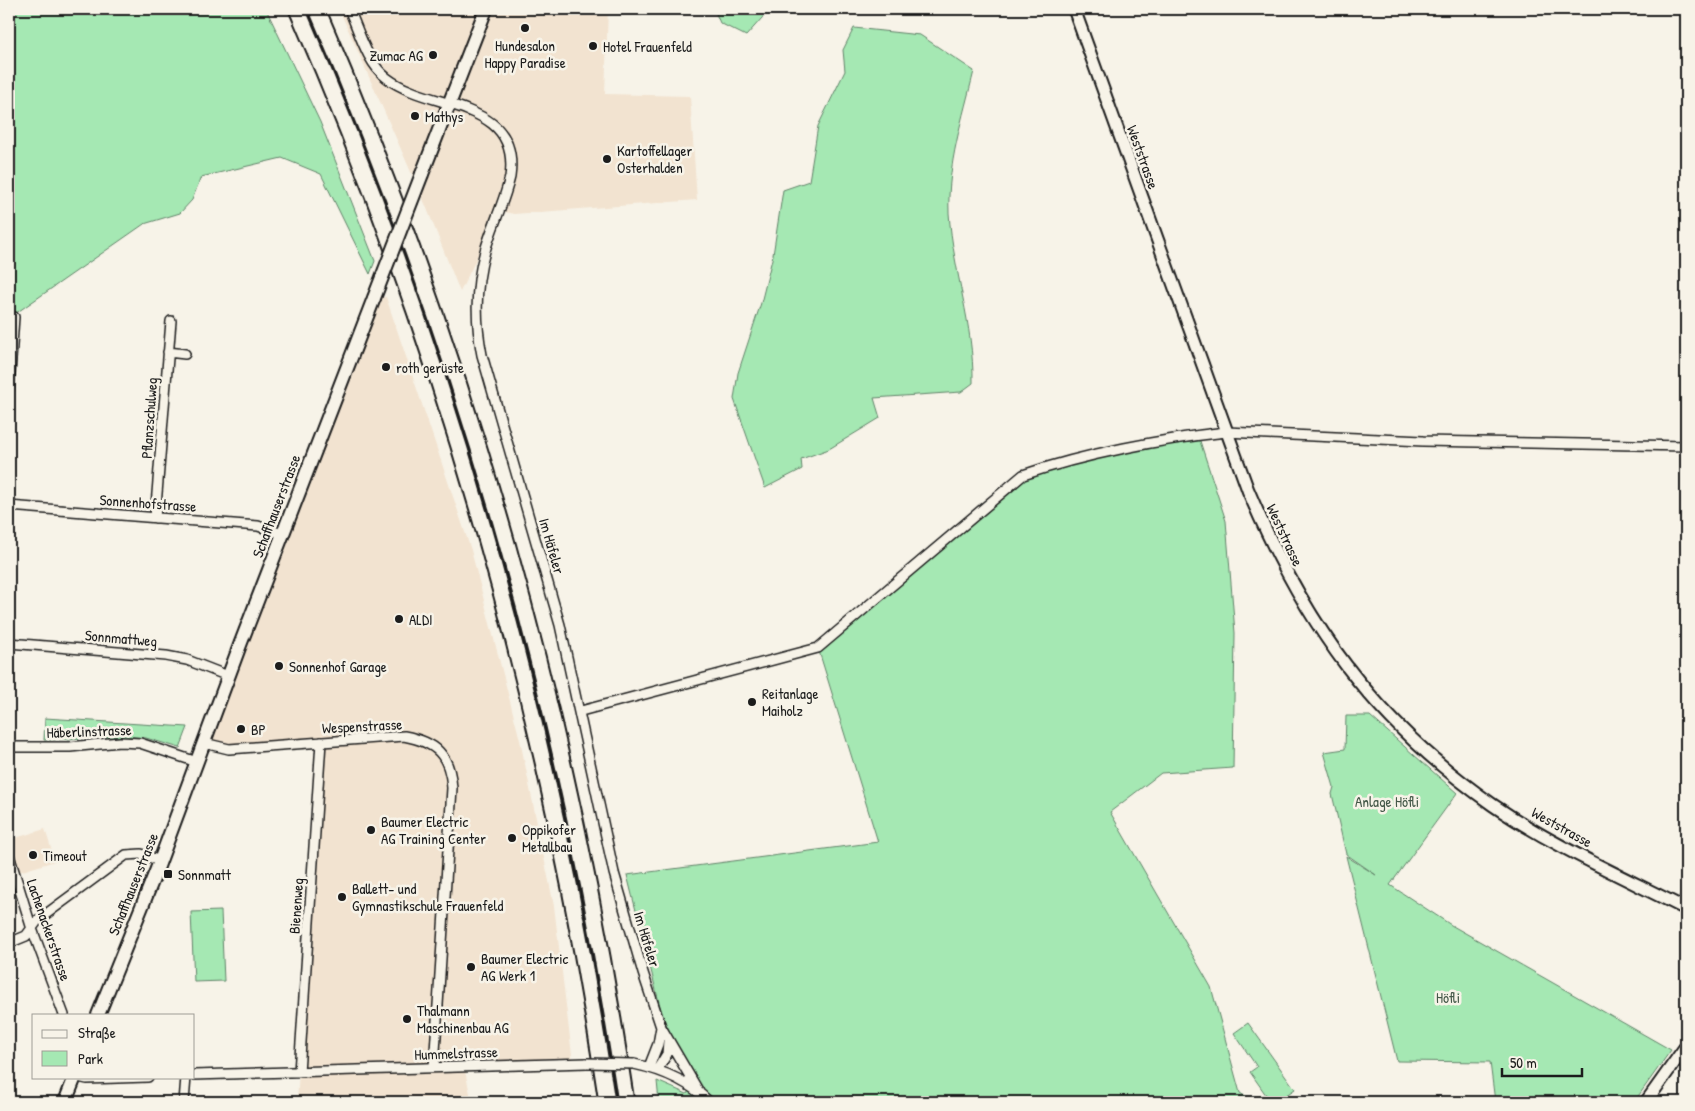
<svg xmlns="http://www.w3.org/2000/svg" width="1695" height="1111" viewBox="0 0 1695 1111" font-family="'Patrick Hand',sans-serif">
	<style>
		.built { fill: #f2e3d0 }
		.green { fill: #a5e8b3; stroke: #608268 }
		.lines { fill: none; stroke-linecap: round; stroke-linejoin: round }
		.street-casing { stroke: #1c1c1c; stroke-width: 12 }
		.secondary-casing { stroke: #1c1c1c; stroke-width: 15 }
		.primary-casing { stroke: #1c1c1c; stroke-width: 16 }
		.highway-casing { stroke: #1c1c1c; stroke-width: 19 }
		.street { stroke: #f7f3e8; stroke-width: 9 }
		.secondary { stroke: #f7f3e8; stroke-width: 11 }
		.primary { stroke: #f7f3e8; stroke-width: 12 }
		.highway { stroke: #f7f3e8; stroke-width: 15 }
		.street-bridge-casing { stroke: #1c1c1c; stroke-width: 12; stroke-linecap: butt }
		.primary-bridge-casing { stroke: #1c1c1c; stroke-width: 16; stroke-linecap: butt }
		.street-bridge { stroke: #f7f3e8; stroke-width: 9 }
		.primary-bridge { stroke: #f7f3e8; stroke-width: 12 }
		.poi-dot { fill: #1c1c1c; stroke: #f7f3e8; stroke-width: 2 }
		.labels { text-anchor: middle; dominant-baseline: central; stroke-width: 5; stroke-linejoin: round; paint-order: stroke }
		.poi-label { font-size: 15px; fill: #1c1c1c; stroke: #f7f3e8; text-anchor: start }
		.street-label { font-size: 15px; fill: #1c1c1c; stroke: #f7f3e8 }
		.park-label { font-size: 15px; fill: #455949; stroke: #f7f3e8 }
	</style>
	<rect width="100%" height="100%" fill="#f7f3e8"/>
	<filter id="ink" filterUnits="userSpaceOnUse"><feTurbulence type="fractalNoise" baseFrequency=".02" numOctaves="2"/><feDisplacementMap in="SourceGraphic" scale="10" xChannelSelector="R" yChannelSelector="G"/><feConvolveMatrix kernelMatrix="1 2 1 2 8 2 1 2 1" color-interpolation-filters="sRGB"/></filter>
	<g filter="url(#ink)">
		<path class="built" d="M339 9H608L605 94 690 96 697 200 514 214 500 211 460 292 426 206Z
			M386 297 471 550 520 740 554 906 573 1063 464 1067 472 1102H297L321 742 229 749 204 743 374 298Z
			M45 829 55 861 19 872 9 840Z"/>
		<path class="green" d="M9 9H266L320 122 375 261 370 274 321 174 282 158 201 177 192 200 180 213 144 224 9 318Z
			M714 9H770L746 36 720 23Z
			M854 28 920 35 974 71C963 117 947 165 949 213 953 271 974 325 973 383L961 392 874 398 880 418 829 449 801 459 802 469 765 488 734 399 738 373 761 303 773 255 783 190 809 181 818 126 845 71 843 50Z
			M1198 435 1226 521 1235 633 1233 768 1161 773 1110 812 1211 987 1240 1093 1254 1102H659L657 1081 687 1094 696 1079 676 1047 662 1014 627 875 878 842 818 648 1023 475Z
			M1346 716H1370L1457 793 1390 885 1451 925 1671 1050 1634 1102H1495L1490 1062 1397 1061 1346 856 1376 875 1346 854 1332 794 1334 787 1324 752 1345 749Z
			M45 718 188 727 180 748 146 738 125 736 44 740Z
			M221 911 224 981 194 982 191 912Z
			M1248 1023 1295 1089 1276 1102H1271L1250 1072 1257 1067 1234 1033Z"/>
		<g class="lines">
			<defs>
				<path id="street" d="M349 9C359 31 367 63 387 78 430 111 521 99 510 177 504 203 492 226 485 251 475 286 475 320 482 355L560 625 614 873 643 973 661 1027 699 1092
					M168 352 185 354
					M9 388 14 317
					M9 506 258 526 283 534
					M155 518 171 321
					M9 643 166 656 187 660 228 676
					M581 711 818 648 1023 475C1084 454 1162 439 1226 432L1423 441 1686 446
					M204 743 229 749 404 736C436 742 450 755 452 788L434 1067
					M9 747H70L120 742 140 743 197 762
					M9 855 31 926 64 1015
					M9 943 26 936 38 920 126 855 141 854 160 861
					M634 1064C662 1070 689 1081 709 1102
					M649 1067 658 1044 661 1027
					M657 1070 667 1054 668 1041
					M299 1072 321 742
					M194 1075 587 1063
					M78 1077 87 1079 148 1077
					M184 1102 186 1077"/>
				<path id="secondary" d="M1074 9 1248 490C1304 623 1373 721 1493 805 1553 846 1621 876 1686 909
					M1646 1102 1686 1046"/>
				<path id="primary" d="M422 174 486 9
					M98 1015 157 869 240 645 374 298
					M65 1102 75 1077"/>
				<path id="highway" d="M297 9C451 361 550 723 607 1102
					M317 9C470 364 569 720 626 1102"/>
			</defs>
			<use href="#street" class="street-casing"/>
			<use href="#secondary" class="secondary-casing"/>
			<use href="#primary" class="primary-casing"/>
			<use href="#highway" class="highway-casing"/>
			<use href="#street" class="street"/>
			<use href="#secondary" class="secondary"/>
			<use href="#primary" class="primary"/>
			<use href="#highway" class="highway"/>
			<defs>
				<path id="street-bridge" d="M587 1063 634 1064"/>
				<path id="primary-bridge" d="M374 298 422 174"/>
			</defs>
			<use href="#street-bridge" class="street-bridge-casing"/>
			<use href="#primary-bridge" class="primary-bridge-casing"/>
			<use href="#street-bridge" class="street-bridge"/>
			<use href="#primary-bridge" class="primary-bridge"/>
		</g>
	</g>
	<g class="poi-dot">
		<circle cx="525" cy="28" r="5"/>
		<circle cx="593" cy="46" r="5"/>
		<circle cx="433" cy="55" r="5"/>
		<circle cx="415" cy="116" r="5"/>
		<circle cx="607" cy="159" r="5"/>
		<circle cx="386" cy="367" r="5"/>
		<circle cx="399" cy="619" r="5"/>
		<circle cx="279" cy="666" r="5"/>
		<circle cx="752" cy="702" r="5"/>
		<circle cx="241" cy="729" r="5"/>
		<circle cx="371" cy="830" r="5"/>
		<circle cx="512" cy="838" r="5"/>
		<circle cx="33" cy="855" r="5"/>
		<rect x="163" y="869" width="10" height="10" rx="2.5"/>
		<circle cx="342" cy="897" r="5"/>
		<circle cx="471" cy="967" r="5"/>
		<circle cx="407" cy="1019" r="5"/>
	</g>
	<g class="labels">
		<g class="poi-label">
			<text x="525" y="45" text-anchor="middle">Hundesalon<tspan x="525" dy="17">Happy Paradise</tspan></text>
			<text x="603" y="46">Hotel Frauenfeld</text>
			<text x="423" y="55" text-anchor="end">Zumac AG</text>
			<text x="425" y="116">Mathys</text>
			<text x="617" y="150">Kartoffellager<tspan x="617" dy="17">Osterhalden</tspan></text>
			<text x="396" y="367">roth gerüste</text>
			<text x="409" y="619">ALDI</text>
			<text x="289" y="666">Sonnenhof Garage</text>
			<text x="762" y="693">Reitanlage<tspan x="762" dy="17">Maiholz</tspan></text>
			<text x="251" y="729">BP</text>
			<text x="381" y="821">Baumer Electric<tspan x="381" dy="17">AG Training Center</tspan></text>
			<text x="522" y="829">Oppikofer<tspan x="522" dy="17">Metallbau</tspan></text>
			<text x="43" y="855">Timeout</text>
			<text x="178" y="874">Sonnmatt</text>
			<text x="352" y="888">Ballett- und<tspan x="352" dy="17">Gymnastikschule Frauenfeld</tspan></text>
			<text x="481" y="958">Baumer Electric<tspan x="481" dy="17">AG Werk 1</tspan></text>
			<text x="417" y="1010">Thalmann<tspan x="417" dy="17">Maschinenbau AG</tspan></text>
		</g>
		<g class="street-label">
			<text transform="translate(1143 157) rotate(70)">Weststrasse</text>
			<text transform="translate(149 418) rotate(-86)">Pflanzschulweg</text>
			<text transform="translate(148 503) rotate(4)">Sonnenhofstrasse</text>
			<text transform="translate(276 506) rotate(-69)">Schaffhauserstrasse</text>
			<text transform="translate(1285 535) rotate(65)">Weststrasse</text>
			<text transform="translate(552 546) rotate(74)">Im Häfeler</text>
			<text transform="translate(121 638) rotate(5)">Sonnmattweg</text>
			<text transform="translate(362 726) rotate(-3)">Wespenstrasse</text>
			<text transform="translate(89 731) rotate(-2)">Häberlinstrasse</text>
			<text transform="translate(1562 827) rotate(29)">Weststrasse</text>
			<text transform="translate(133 884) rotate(-68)">Schaffhauserstrasse</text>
			<text transform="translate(296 906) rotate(-86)">Bienenweg</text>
			<text transform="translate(49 930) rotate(71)">Lachenackerstrasse</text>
			<text transform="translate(647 939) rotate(73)">Im Häfeler</text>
			<text transform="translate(456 1053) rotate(-2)">Hummelstrasse</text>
		</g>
		<g class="park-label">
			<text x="1387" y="801">Anlage Höfli</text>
			<text x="1448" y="997">Höfli</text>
		</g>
	</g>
	<rect width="1695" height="1111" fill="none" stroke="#f7f3e8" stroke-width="30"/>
	<rect x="15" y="15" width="1665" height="1081" fill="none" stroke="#1c1c1c" stroke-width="2" filter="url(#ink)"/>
	<rect x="32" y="1014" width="162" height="65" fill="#f7f3e8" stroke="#9f9d96"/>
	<rect x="42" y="1030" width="25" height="8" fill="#f7f3e8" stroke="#9f9d96"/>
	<text x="78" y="1038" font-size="15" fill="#1c1c1c">Straße</text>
	<rect x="42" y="1051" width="25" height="15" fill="#a5e8b3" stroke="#9f9d96"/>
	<text x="78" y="1064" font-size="15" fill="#1c1c1c">Park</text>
	<path d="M1502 1068v8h80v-8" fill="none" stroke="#1c1c1c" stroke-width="2.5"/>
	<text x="1510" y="1068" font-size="15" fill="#1c1c1c" stroke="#f7f3e8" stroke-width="4" paint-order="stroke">50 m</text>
</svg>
